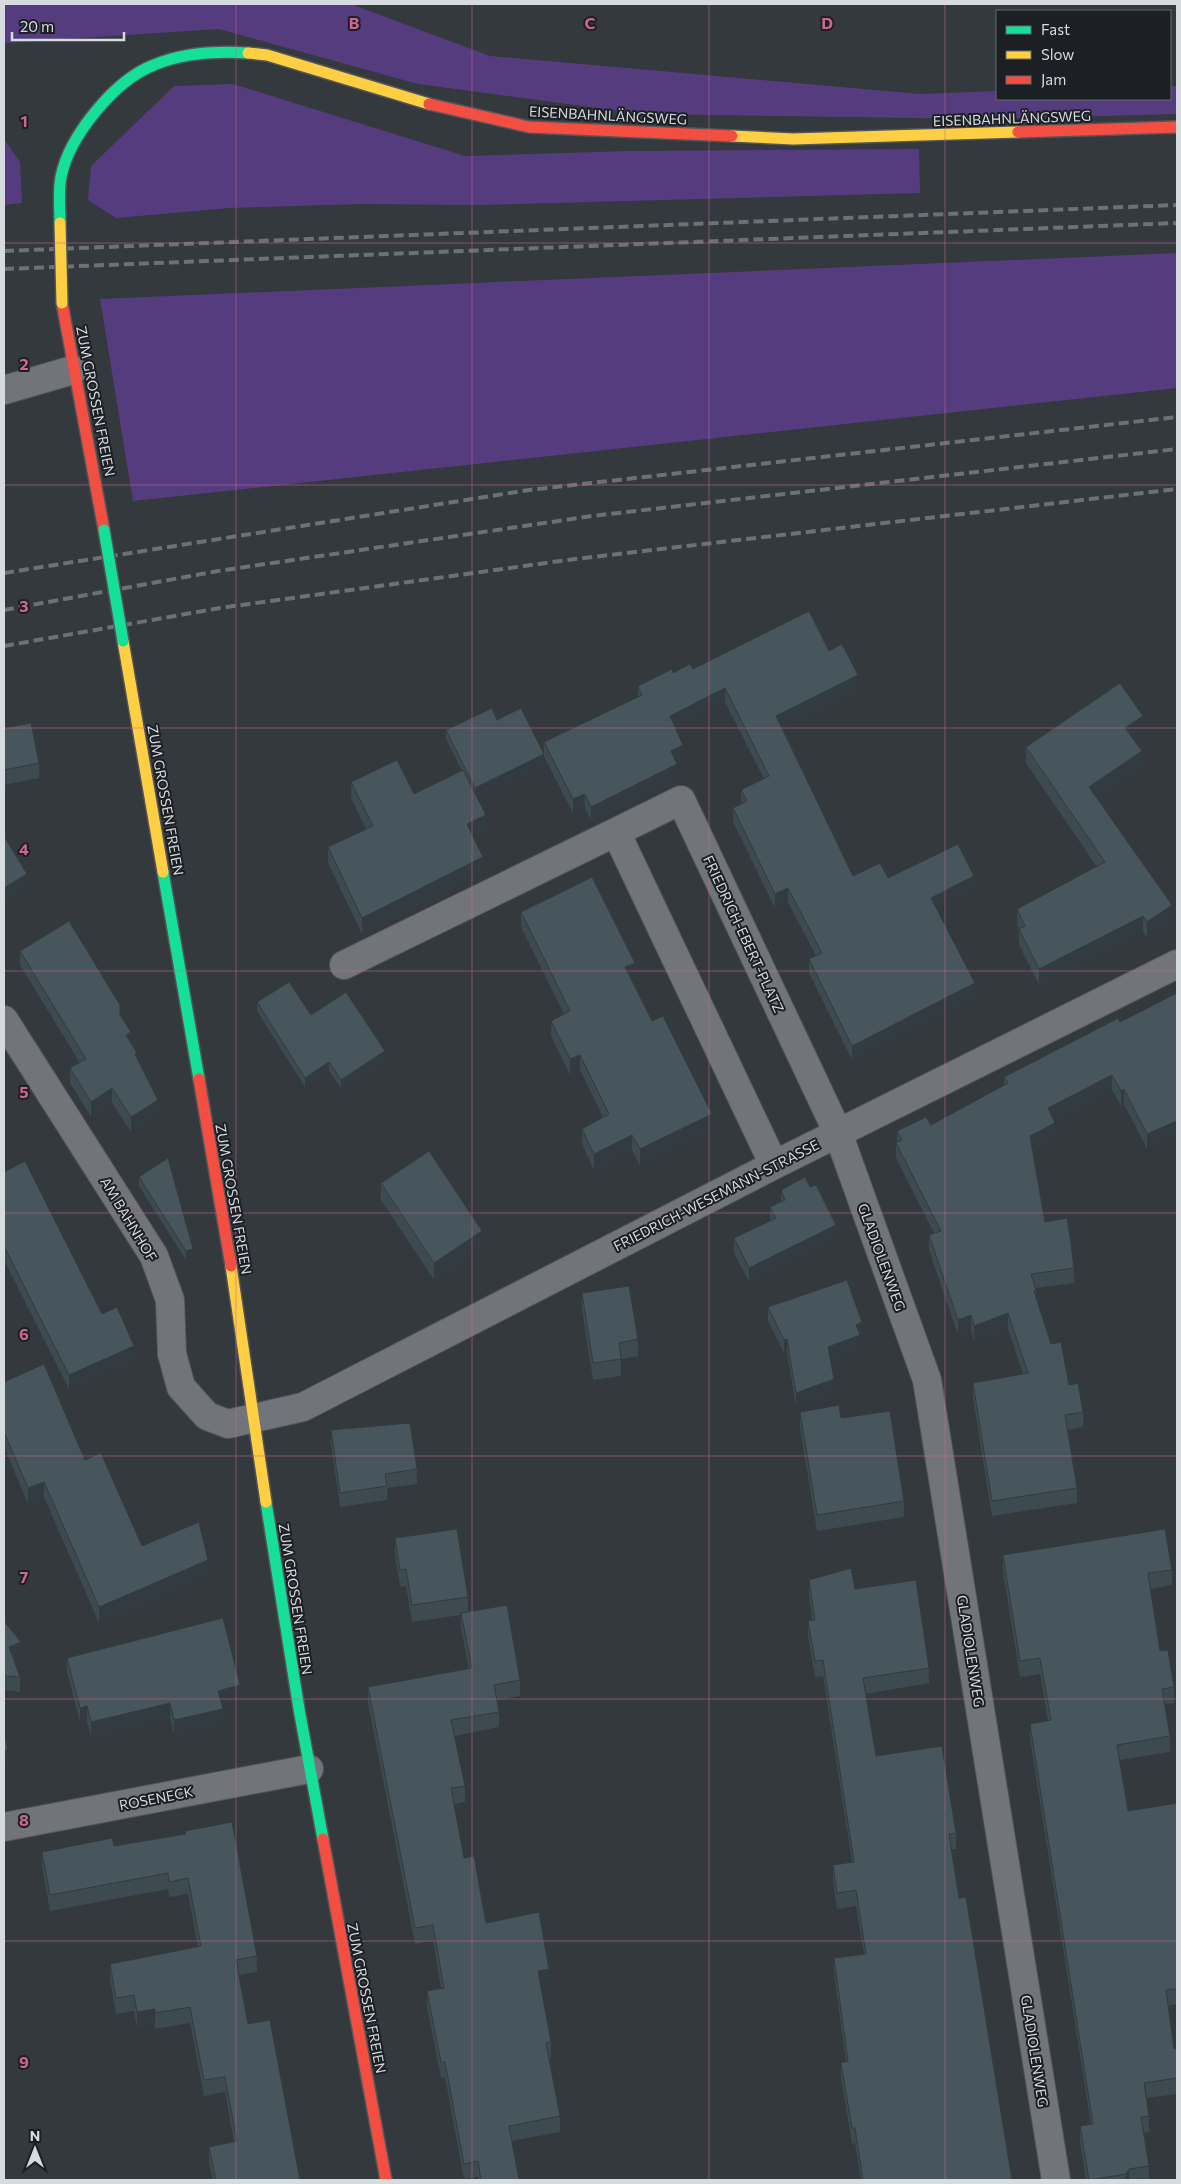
<svg xmlns="http://www.w3.org/2000/svg" width="1181" height="2184" viewBox="0 0 1181 2184" font-family="Commissioner,sans-serif">
	<style>
		.green { fill: #553c7e }
		.lines { fill: none; stroke-linecap: round; stroke-linejoin: round }
		.street-casing { stroke: #525559; stroke-width: 30 }
		.fast-casing { stroke: #525559; stroke-width: 14 }
		.slow-casing { stroke: #525559; stroke-width: 14 }
		.jam-casing { stroke: #525559; stroke-width: 14 }
		.street { stroke: #71757a; stroke-width: 28 }
		.fast { stroke: #16e098; stroke-width: 11 }
		.slow { stroke: #ffcf43; stroke-width: 11 }
		.jam { stroke: #f24e42; stroke-width: 11 }
		.rail { stroke: #6d7075; stroke-width: 4; stroke-dasharray: 10 5; stroke-linecap: butt }
		.fast-bridge-casing { stroke: #525559; stroke-width: 14; stroke-linecap: butt }
		.slow-bridge-casing { stroke: #525559; stroke-width: 14; stroke-linecap: butt }
		.fast-bridge { stroke: #16e098; stroke-width: 11 }
		.slow-bridge { stroke: #ffcf43; stroke-width: 11 }
		.wall { fill: #3d4a4f }
		.shaded-wall { fill: #323c40 }
		.building { fill: #47565c; stroke: #323c40 }
		.grid { fill: none; stroke: #ca6690; stroke-width: 1; stroke-opacity: 0.55 }
		.labels { text-anchor: middle; dominant-baseline: central; stroke-width: 4; stroke-linejoin: round; paint-order: stroke }
		.street-label { font-size: 14px; fill: #d6dbe0; stroke: #1c1f23 }
		.grid-label { font-size: 16px; text-anchor: middle; font-weight: bold; fill: #ca6690; stroke: #1c1f23; stroke-width: 4; stroke-linejoin: round; paint-order: stroke }
	</style>
	<rect width="100%" height="100%" fill="#34393e"/>
	<path class="green" d="M4 4H351L490 56 920 94 997 91V99H1170V86H1177V114L984 119 642 114 418 84 219 29 4 43Z
		M233 84 465 156 629 151 919 149 920 193 478 205 362 204 229 208 116 218 88 200 91 166 174 86Z
		M4 139 20 162 22 203 4 205Z
		M1177 253V388L133 501 100 299Z"/>
	<g class="lines">
		<defs>
			<path id="street" d="M4 390 73 370
				M344 965 616 832
				M4 1020 154 1256 170 1300 172 1354 181 1387 207 1416 228 1424 303 1407 774 1165 1177 964
				M774 1165 616 832 681 800 838 1133 927 1380 1056 2180
				M4 1827 309 1769"/>
			<path id="fast" d="M60 223C60 208 58 191 61 177 69 136 115 80 154 65 183 53 217 51 248 53
				M163 872 199 1079
				M266 1502 299 1709 323 1839"/>
			<path id="slow" d="M248 53 267 55 429 104
				M732 136 793 139 1018 132
				M123 641 163 872
				M231 1266 266 1502"/>
			<path id="jam" d="M429 104 529 127 732 136
				M1018 132 1177 127
				M62 303 104 530
				M199 1079 231 1266
				M323 1839 386 2180"/>
		</defs>
		<use href="#street" class="street-casing"/>
		<use href="#fast" class="fast-casing"/>
		<use href="#slow" class="slow-casing"/>
		<use href="#jam" class="jam-casing"/>
		<use href="#street" class="street"/>
		<use href="#fast" class="fast"/>
		<use href="#slow" class="slow"/>
		<use href="#jam" class="jam"/>
		<path class="rail" d="M4 251 1177 205
			M4 269 1177 223
			M4 573 529 490 1177 417
			M4 610 218 571 592 516 1177 449
			M4 646 220 608 575 559 1177 489"/>
		<defs>
			<path id="fast-bridge" d="M104 530 123 641"/>
			<path id="slow-bridge" d="M60 223 62 303"/>
		</defs>
		<use href="#fast-bridge" class="fast-bridge-casing"/>
		<use href="#slow-bridge" class="slow-bridge-casing"/>
		<use href="#fast-bridge" class="fast-bridge"/>
		<use href="#slow-bridge" class="slow-bridge"/>
	</g>
	<path class="wall" d="M829 651 858 689 782 727 853 876 888 878 974 890 937 909 975 997 852 1060 809 973V959L816 956 788 902 775 908 733 822V808L741 804V790L764 779 725 702 675 727 683 759 676 763 677 778 591 821 585 808 573 813 544 757V763L477 796 486 831 473 837 483 873 362 934 328 863V847L366 829 351 798V782L414 794 462 771 446 739V730L497 720 544 754V742L638 697V686L673 673 693 669Z
		M4 728 39 763V778L4 785Z
		M1143 732 1133 738 1142 767 1096 798 1172 920 1147 938 1143 932 1039 985 1019 945V930L1017 925V909L1097 867 1026 763V747Z
		M521 912 635 978 631 979 652 1021 712 1129 640 1165 632 1150 594 1170 582 1144V1129L603 1117 580 1070 570 1075 551 1036V1021L564 1014 521 927Z
		M20 951 120 1015 158 1115 131 1132 112 1103 91 1117 70 1083V1068L80 1063 20 965Z
		M1177 993 1147 1149 1124 1104 1121 1106 1112 1090 1054 1120 1055 1138 1033 1150 1045 1222 1074 1268V1283L1036 1288V1299L1051 1344 1069 1385 1083 1412V1427L1068 1430 1077 1488V1503L992 1516 973 1398V1383L1023 1374 1008 1329 974 1341 971 1330 958 1335 929 1250V1235L934 1233 896 1158V1143L897 1142V1131L931 1125 1004 1086V1077L1120 1022Z
		M257 1002 311 1015 385 1060 341 1088 329 1071 305 1087 257 1011Z
		M4 1172 102 1314 134 1360 69 1389 4 1260Z
		M139 1177 193 1257 186 1260 139 1186Z
		M381 1183 482 1249 434 1280 381 1200Z
		M781 1190 836 1239 749 1282 734 1253V1238L770 1221V1207L781 1202Z
		M582 1293 638 1339V1356L621 1359V1376L593 1380 582 1310Z
		M768 1307 862 1335 860 1336V1349L830 1359 834 1393 796 1406 787 1352 784 1353 768 1321Z
		M4 1382 85 1460 142 1546 208 1575 99 1623 44 1497 28 1504 4 1447Z
		M800 1412 841 1418 904 1501V1517L817 1531 800 1428Z
		M331 1430 417 1469V1484L387 1488V1500L340 1507 331 1444Z
		M395 1538 468 1597V1612L520 1680V1696L497 1700 499 1712V1727L455 1736 465 1786V1802L454 1804 464 1858 486 1923 549 1985 541 1987 551 2042V2058H548L560 2116V2132L511 2141 519 2180H478V2177L464 2179 445 2077 441 2078 427 2007V1991L441 1988 433 1941 415 1944 368 1703V1687L469 1669 461 1629V1615L412 1622 406 1586 400 1587 395 1555Z
		M1003 1555 1172 1570V1585L1150 1589 1160 1651 1174 1687V1703L1165 1704 1170 1736V1752L1120 1760 1128 1811 1177 1803V2004L1168 2006 1174 2049 1177 2048V2094L1146 2098 1149 2116V2132L1144 2133 1149 2166V2180H1086L1080 2142V2126L1091 2125 1030 1739V1724L1048 1721 1040 1674 1020 1677 1003 1571Z
		M809 1580 855 1589 929 1668V1683L865 1694 876 1756 956 1833V1849H951L959 1898 1012 2180H861L855 2143 852 2144 841 2078V2063L846 2062 834 1973V1958L864 1954 856 1906 837 1909 833 1881V1865L852 1862 823 1676 815 1677 808 1636V1621L812 1620 809 1595Z
		M4 1621 21 1657 14 1660 20 1677V1692L4 1690Z
		M67 1658 240 1700 222 1705 223 1723 174 1735 170 1718 91 1737 87 1721 80 1722 67 1672Z
		M185 1831 257 1956V1972L239 1975 248 2024 300 2180H213L209 2163V2147L234 2142 225 2092 204 2096 190 2023 155 2029V2024L137 2028 134 2011 116 2014 110 1979V1964L198 1947 188 1894 169 1897 168 1889 50 1911 42 1867V1852L114 1846 185 1834Z"/>
	<path class="shaded-wall" d="M858 675V689L776 730V716Z
		M725 688V702L670 730V716Z
		M1143 716V732L1125 743V728Z
		M683 745V759L671 765V751Z
		M1142 751V767L1089 803V787Z
		M544 754V763L475 797V788Z
		M677 764V778L591 821V807Z
		M585 794V808L573 813V799Z
		M486 815V831L467 840V824Z
		M483 857V873L362 934V918Z
		M27 874V889L4 903V888Z
		M974 876V890L931 912V898Z
		M788 888V902L775 908V894Z
		M1172 905V920L1147 938V922Z
		M1143 916V932L1039 985V969Z
		M635 963V978L625 982V967Z
		M975 983V997L852 1060V1046Z
		M131 1032V1047L126 1035Z
		M385 1051V1060L341 1088V1080Z
		M580 1055V1070L570 1075V1059Z
		M329 1062V1071L305 1087V1078Z
		M1112 1075V1090L1048 1123V1108Z
		M112 1088V1103L91 1117V1102Z
		M1124 1089V1104L1121 1106V1091Z
		M158 1100V1115L131 1132V1117Z
		M712 1114V1129L640 1165V1149Z
		M1177 1121V1136L1147 1149V1134Z
		M1055 1123V1138L1030 1151V1136Z
		M632 1135V1150L594 1170V1154Z
		M836 1225V1239L749 1282V1268Z
		M482 1231V1249L434 1280V1263Z
		M193 1249V1257L186 1260V1251Z
		M1008 1313V1329L974 1341V1326Z
		M971 1315V1330L958 1335V1320Z
		M862 1322V1335L860 1336V1349L828 1360V1347L856 1325Z
		M787 1339V1352L784 1353V1340Z
		M134 1346V1360L69 1389V1375Z
		M834 1379V1393L796 1406V1393Z
		M44 1482V1497L28 1504V1488Z
		M208 1560V1575L99 1623V1607Z
		M21 1642V1657L9 1662V1647Z
		M240 1685V1700L218 1706V1691Z
		M170 1703V1718L91 1737V1722Z
		M87 1706V1721L80 1722V1708Z
		M223 1709V1723L174 1735V1720Z
		M8 1750V1765L4 1766V1751Z
		M549 1969V1985L538 1987V1971Z
		M155 2009V2024L137 2028V2012Z
		M1129 2169V2180H1126V2174Z"/>
	<path class="building" d="M809 611 829 651 842 644 858 675 776 716 853 876 880 863 888 878 958 844 974 876 931 898 975 983 852 1046 809 959 822 953 788 888 775 894 733 808 747 801 741 790 769 776 725 688 670 716 683 745 671 751 677 764 591 807 585 794 573 799 544 742 642 695 638 686 672 669 673 673 690 664 693 669Z
		M1120 683 1143 716 1125 728 1142 751 1089 787 1172 905 1147 922 1143 916 1039 969 1019 929 1025 926 1017 909 1105 862 1026 747Z
		M492 708 497 720 521 708 544 754 475 788 446 730Z
		M31 723 39 763 4 770V728Z
		M397 760 414 794 463 770 486 815 467 824 483 857 362 918 328 847 373 826 351 782Z
		M4 836 27 874 4 888Z
		M592 877 635 963 625 967 652 1021 663 1016 712 1114 640 1149 632 1135 594 1154 582 1129 609 1114 580 1055 570 1059 551 1021 570 1011 521 912Z
		M69 921 120 1005V1015L131 1032 126 1035 137 1053 135 1054 158 1100 131 1117 112 1088 91 1102 70 1068 86 1059 20 951Z
		M289 982 311 1015 346 992 385 1051 341 1080 329 1062 305 1078 257 1002Z
		M1177 993V1121L1147 1134 1124 1089 1121 1091 1112 1075 1048 1108 1055 1123 1030 1136 1045 1222 1067 1218 1071 1243 1074 1268 1031 1274 1036 1290 1034 1291 1051 1344 1061 1342 1069 1385 1078 1383 1083 1412 1065 1415 1077 1488 992 1501 973 1383 1028 1373 1008 1313 974 1326 971 1315 958 1320 929 1235 941 1231 896 1143 902 1140 897 1131 926 1117 931 1125 1008 1083 1004 1077 1105 1025 1118 1018 1120 1022Z
		M429 1151 482 1231 434 1263 381 1183Z
		M168 1158 193 1249 186 1251 139 1177Z
		M25 1161 102 1314 117 1307 134 1346 69 1375 4 1246V1172Z
		M805 1177 810 1187 816 1185 836 1225 749 1268 734 1238 776 1218 770 1207 785 1200 781 1190Z
		M847 1280 862 1322 856 1325 860 1335 828 1347 834 1379 796 1393 787 1339 784 1340 768 1307Z
		M629 1286 638 1339 619 1343 621 1359 593 1363 582 1293Z
		M44 1364 85 1460 101 1453 142 1546 199 1522 208 1560 99 1607 44 1482 28 1488 4 1432V1382Z
		M839 1405 841 1418 890 1411 904 1501 817 1515 800 1412Z
		M410 1423 417 1469 385 1474 387 1486 340 1493 331 1430Z
		M457 1529 468 1597 412 1605 406 1569 400 1570 395 1538Z
		M1165 1529 1172 1570 1148 1573 1160 1651 1168 1650 1174 1687 1162 1689 1170 1736 1117 1745 1128 1811 1177 1803V1989L1166 1990 1174 2049 1177 2048V2078L1144 2083 1149 2116 1141 2117 1149 2166 1129 2169 1126 2174 1089 2180 1080 2126 1093 2124 1030 1724 1051 1720 1040 1658 1020 1661 1003 1555Z
		M851 1568 855 1589 916 1580 929 1668 863 1678 876 1756 942 1746 956 1833 949 1834 959 1898 966 1897 1012 2180H863L855 2128H852L841 2063 848 2061 834 1958 866 1954 856 1890 837 1893 833 1865 854 1862 823 1660 815 1661 808 1621 815 1620 809 1580Z
		M507 1605 520 1680 494 1685 499 1712 451 1720 465 1786 451 1788 464 1858 474 1856 486 1923 539 1912 549 1969 538 1971 551 2042 546 2043 560 2116 509 2126 519 2180H481L478 2161 464 2164 445 2062H441L427 1991 444 1988 433 1925 415 1928 368 1687 472 1668 461 1613Z
		M223 1618 240 1685 218 1691 223 1709 174 1720 170 1703 91 1722 87 1706 80 1708 67 1658Z
		M4 1621 21 1642 9 1647 20 1677 4 1676Z
		M4 1733 8 1750 4 1751Z
		M232 1822 257 1956 236 1960 248 2024 270 2020 300 2180H216L209 2147 237 2141 225 2077 204 2080 190 2007 155 2013V2009L137 2012 134 1995 116 1998 110 1964 201 1946 188 1878 169 1882 168 1873 50 1895 42 1852 112 1838 114 1846 186 1834 185 1831Z"/>
	<path class="grid" d="M236 4V2180M472 4V2180M709 4V2180M945 4V2180M4 243H1177M4 485H1177M4 728H1177M4 971H1177M4 1213H1177M4 1456H1177M4 1699H1177M4 1941H1177"/>
	<g class="labels">
		<g class="street-label">
			<text transform="translate(608 115) rotate(3)">EISENBAHNLÄNGSWEG</text>
			<text transform="translate(1012 118) rotate(-2)">EISENBAHNLÄNGSWEG</text>
			<text transform="translate(96 401) rotate(79)">ZUM GROSSEN FREIEN</text>
			<text transform="translate(166 800) rotate(80)">ZUM GROSSEN FREIEN</text>
			<text transform="translate(744 934) rotate(65)">FRIEDRICH-EBERT-PLATZ</text>
			<text transform="translate(716 1195) rotate(-27)">FRIEDRICH-WESEMANN-STRASSE</text>
			<text transform="translate(234 1199) rotate(80)">ZUM GROSSEN FREIEN</text>
			<text transform="translate(129 1219) rotate(59)">AM BAHNHOF</text>
			<text transform="translate(882 1257) rotate(70)">GLADIOLENWEG</text>
			<text transform="translate(296 1599) rotate(81)">ZUM GROSSEN FREIEN</text>
			<text transform="translate(971 1651) rotate(81)">GLADIOLENWEG</text>
			<text transform="translate(156 1798) rotate(-11)">ROSENECK</text>
			<text transform="translate(367 1998) rotate(79)">ZUM GROSSEN FREIEN</text>
			<text transform="translate(1035 2051) rotate(81)">GLADIOLENWEG</text>
		</g>
	</g>
	<g class="grid-label">
		<text x="354" y="29">B</text>
		<text x="590" y="29">C</text>
		<text x="827" y="29">D</text>
		<text x="24" y="127">1</text>
		<text x="24" y="370">2</text>
		<text x="24" y="612">3</text>
		<text x="24" y="855">4</text>
		<text x="24" y="1098">5</text>
		<text x="24" y="1340">6</text>
		<text x="24" y="1583">7</text>
		<text x="24" y="1826">8</text>
		<text x="24" y="2068">9</text>
	</g>
	<rect width="1181" height="2184" fill="none" stroke="#d6dbe0" stroke-width="10"/>
	<rect x="996" y="10" width="175" height="90" fill="#1c1f23" stroke="#666a6f"/>
	<rect x="1006" y="26" width="25" height="8" fill="#16e098" stroke="#666a6f"/>
	<text x="1041" y="35" font-size="15" fill="#d6dbe0">Fast</text>
	<rect x="1006" y="51" width="25" height="8" fill="#ffcf43" stroke="#666a6f"/>
	<text x="1041" y="60" font-size="15" fill="#d6dbe0">Slow</text>
	<rect x="1006" y="76" width="25" height="8" fill="#f24e42" stroke="#666a6f"/>
	<text x="1041" y="85" font-size="15" fill="#d6dbe0">Jam</text>
	<g transform="translate(35 2149)" stroke="#1c1f23" stroke-width="4" paint-order="stroke">
	<path d="M0-4L9 19L0 12L-9 19Z" fill="#d6dbe0"/>
	<text y="-8" font-size="14" font-weight="bold" text-anchor="middle" fill="#d6dbe0">N</text>
	</g>
	<path d="M12 32v8h112v-8" fill="none" stroke="#d6dbe0" stroke-width="2.5"/>
	<text x="20" y="32" font-size="15" fill="#d6dbe0" stroke="#1c1f23" stroke-width="4" paint-order="stroke">20 m</text>
</svg>
